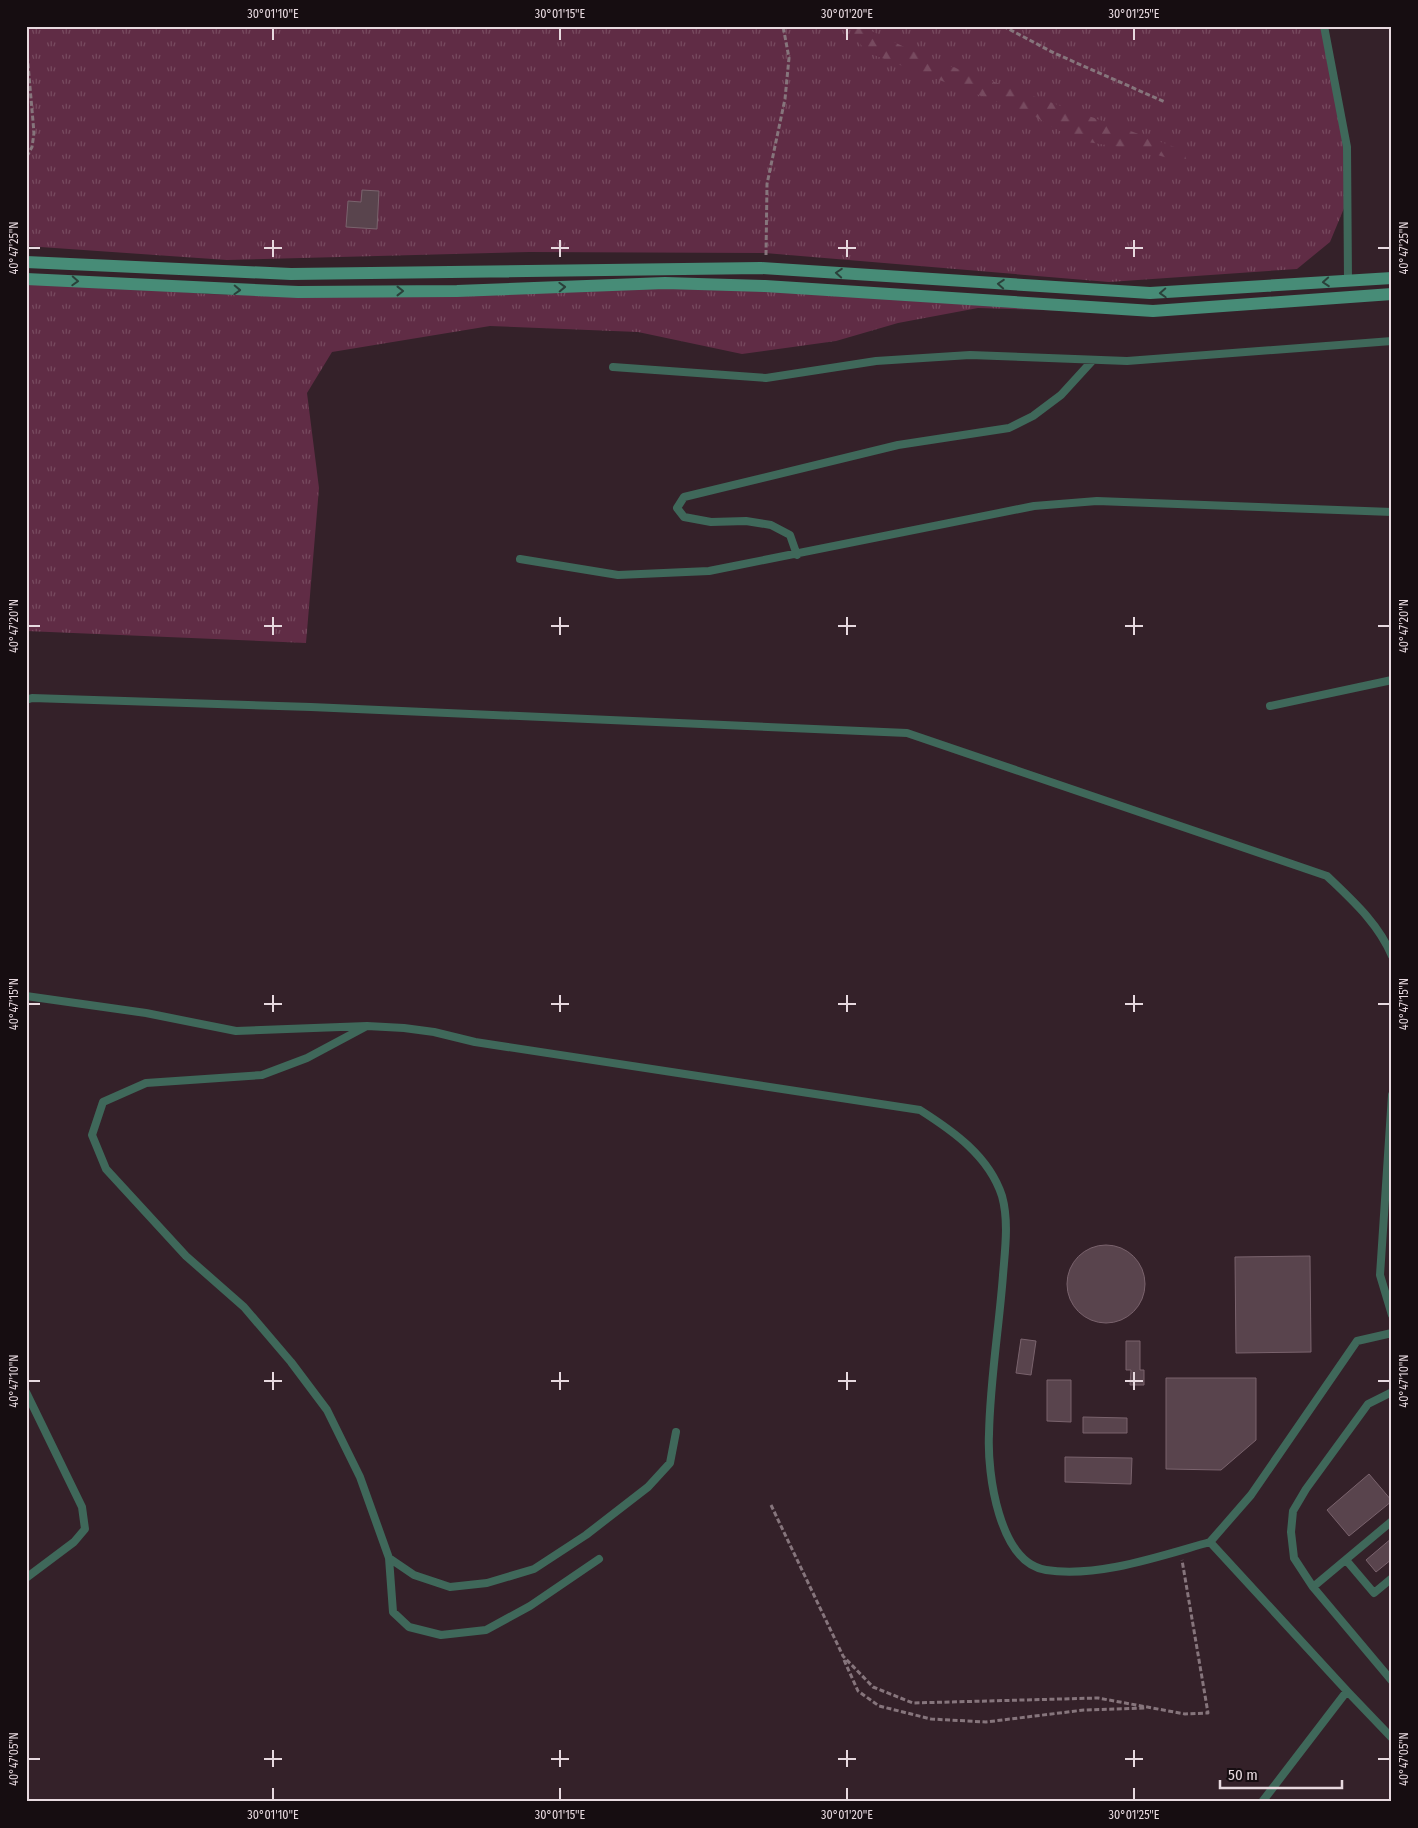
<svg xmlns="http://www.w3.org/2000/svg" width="1418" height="1828" viewBox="0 0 1418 1828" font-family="'Fira Sans Condensed',sans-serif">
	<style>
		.grass { fill: url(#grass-tufts) }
		.forest { fill: url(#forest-firs) }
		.building { fill: #59444d; stroke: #7a636d }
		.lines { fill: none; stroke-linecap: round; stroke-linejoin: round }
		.path { stroke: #86757c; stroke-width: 3; stroke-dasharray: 5 2.5; stroke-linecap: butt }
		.service { stroke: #3f685a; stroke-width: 8 }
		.secondary { stroke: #478c77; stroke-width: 12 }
		.oneway { stroke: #2a403a }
		.ticks { fill: none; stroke: #e7d9df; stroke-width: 2 }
		.neatline { fill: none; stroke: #e7d9df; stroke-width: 2 }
		.ticks-label { font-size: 12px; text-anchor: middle; fill: #e7d9df }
	</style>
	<defs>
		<pattern id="grass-tufts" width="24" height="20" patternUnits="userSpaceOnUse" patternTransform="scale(1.25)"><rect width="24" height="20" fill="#602c45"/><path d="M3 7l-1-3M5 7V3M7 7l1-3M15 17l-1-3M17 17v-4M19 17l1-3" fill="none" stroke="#774a5f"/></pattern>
		<pattern id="forest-firs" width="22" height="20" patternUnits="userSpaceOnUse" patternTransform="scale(1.25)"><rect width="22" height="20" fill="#602c45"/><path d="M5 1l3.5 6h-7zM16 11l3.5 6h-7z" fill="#774a5f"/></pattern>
	</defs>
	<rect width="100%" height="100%" fill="#342129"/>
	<path class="grass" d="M26 26H1324L1347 147V201L1330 242 1297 269 1109 282 765 253 529 252 227 260 26 246Z
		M26 279 208 294 286 296 665 283 1074 311 978 308 898 323 836 341 742 354 638 332 490 326 332 352 307 393 319 488 306 643 26 631Z"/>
	<path class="forest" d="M848 26H861L925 57 1183 150 1188 164 1144 151 1075 140 1034 116 866 52Z"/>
	<path class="building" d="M362 190 379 191 377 229 346 227 348 201 361 202Z
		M1067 1284a39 39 0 1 1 78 0a39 39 0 1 1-78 0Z
		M1310 1256 1311 1352 1236 1353 1235 1257Z
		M1021 1339 1036 1341 1031 1375 1016 1373Z
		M1126 1341H1140V1370H1144V1385H1130L1131 1370H1126Z
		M1166 1378H1256V1440L1221 1470 1166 1469Z
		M1047 1380H1071V1422L1047 1421Z
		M1083 1417 1127 1418V1433H1083Z
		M1065 1457 1132 1458 1131 1484 1065 1482Z
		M1369 1474 1392 1501 1349 1536 1327 1510Z
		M1392 1538V1559L1376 1572 1366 1560Z"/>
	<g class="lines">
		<path class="path" d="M1003 26 1054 53 1165 102
			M26 41 34 133 32 147 26 158
			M766 255 767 184 785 99 789 58 783 26
			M771 1505 843 1656 873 1687 913 1703 1098 1698 1185 1714 1208 1713 1182 1560
			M844 1660 858 1691 879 1706 931 1719 986 1722 1084 1710 1145 1708"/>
		<path class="service" d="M1324 26 1347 147 1348 281
			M613 367 766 378 876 361 970 355 1127 361 1392 341
			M797 555 790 535 771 525 746 521 711 522 684 517 677 508 684 497 898 445 1009 428 1033 416 1061 395 1093 360
			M520 559 618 575 709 571 1034 506 1097 501 1392 512
			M26 700 32 698 311 707 907 733 1327 876C1353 901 1378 923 1392 956
			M1270 706 1392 680
			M26 996 146 1013 236 1031 367 1026 404 1028 434 1032 475 1042 920 1110C953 1131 989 1156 1002 1196 1009 1221 1005 1250 1003 1275 999 1328 990 1381 989 1434 987 1473 999 1563 1046 1570 1098 1578 1160 1556 1210 1542
			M365 1027 307 1058 262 1075 146 1083 103 1102 92 1135 106 1169 186 1256 244 1307 291 1362 327 1410 360 1477 389 1558 414 1575 450 1587 487 1583 534 1569 586 1535 648 1487 670 1463 676 1432
			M1392 1095 1380 1275 1392 1315
			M26 1392 82 1507 85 1529 74 1542 26 1578
			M1392 1392 1368 1404 1306 1489 1293 1511 1291 1532 1294 1558 1313 1587 1392 1681
			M389 1558 393 1612 409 1627 441 1635 486 1630 530 1606 599 1559
			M1346 1560 1374 1593 1392 1578
			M1313 1587 1392 1521
			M1347 1691 1392 1738
			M1262 1802 1347 1691 1210 1542 1251 1495 1357 1341 1392 1333"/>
		<path class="secondary" d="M26 262 291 274 761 268 1150 293 1392 278
			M26 279 298 292 457 291 665 283 765 286 1153 311 1392 294"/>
	</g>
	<defs><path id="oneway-chevron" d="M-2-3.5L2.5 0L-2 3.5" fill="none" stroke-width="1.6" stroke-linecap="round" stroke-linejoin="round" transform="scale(1.25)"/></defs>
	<g class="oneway">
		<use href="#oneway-chevron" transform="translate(839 273) rotate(-176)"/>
		<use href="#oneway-chevron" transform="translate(75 281) rotate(3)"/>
		<use href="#oneway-chevron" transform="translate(1326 282) rotate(176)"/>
		<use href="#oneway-chevron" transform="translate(1001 284) rotate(-176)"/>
		<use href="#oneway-chevron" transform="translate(562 287) rotate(-2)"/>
		<use href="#oneway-chevron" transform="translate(237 290) rotate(2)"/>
		<use href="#oneway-chevron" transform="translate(400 291)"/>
		<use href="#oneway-chevron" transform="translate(1163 293) rotate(177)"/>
	</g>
	<path class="ticks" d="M273 28V40M560 28V40M847 28V40M1134 28V40M273 240V257M560 240V257M847 240V257M1134 240V257M28 248H40M264 248H282M551 248H569M838 248H856M1125 248H1143M1378 248H1390M273 617V635M560 617V635M847 617V635M1134 617V635M28 626H40M264 626H282M551 626H569M838 626H856M1125 626H1143M1378 626H1390M273 995V1012M560 995V1012M847 995V1012M1134 995V1012M28 1004H40M264 1004H282M551 1004H569M838 1004H856M1125 1004H1143M1378 1004H1390M273 1372V1390M560 1372V1390M847 1372V1390M1134 1372V1390M28 1381H40M264 1381H282M551 1381H569M838 1381H856M1125 1381H1143M1378 1381H1390M273 1750V1767M560 1750V1767M847 1750V1767M1134 1750V1767M28 1759H40M264 1759H282M551 1759H569M838 1759H856M1125 1759H1143M1378 1759H1390M273 1788V1800M560 1788V1800M847 1788V1800M1134 1788V1800"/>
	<rect width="1418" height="1828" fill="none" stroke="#160d11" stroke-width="55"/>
	<path d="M1220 1780v8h122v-8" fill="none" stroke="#e7d9df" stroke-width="2.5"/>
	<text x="1228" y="1780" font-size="15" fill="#e7d9df" stroke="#160d11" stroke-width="4" paint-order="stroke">50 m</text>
	<rect x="28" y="28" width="1362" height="1772" class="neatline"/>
	<g class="ticks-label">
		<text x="273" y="18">30°01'10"E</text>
		<text x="560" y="18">30°01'15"E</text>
		<text x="847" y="18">30°01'20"E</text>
		<text x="1134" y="18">30°01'25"E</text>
		<text transform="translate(14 248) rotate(-90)" y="4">40°47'25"N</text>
		<text transform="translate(1404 248) rotate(-90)" y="4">40°47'25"N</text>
		<text transform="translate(14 626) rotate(-90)" y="4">40°47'20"N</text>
		<text transform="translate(1404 626) rotate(-90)" y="4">40°47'20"N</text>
		<text transform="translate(14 1004) rotate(-90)" y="4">40°47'15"N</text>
		<text transform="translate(1404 1004) rotate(-90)" y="4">40°47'15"N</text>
		<text transform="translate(14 1381) rotate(-90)" y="4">40°47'10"N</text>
		<text transform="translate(1404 1381) rotate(-90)" y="4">40°47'10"N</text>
		<text transform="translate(14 1759) rotate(-90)" y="4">40°47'05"N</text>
		<text transform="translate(1404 1759) rotate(-90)" y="4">40°47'05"N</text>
		<text x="273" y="1819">30°01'10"E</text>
		<text x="560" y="1819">30°01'15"E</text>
		<text x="847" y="1819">30°01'20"E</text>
		<text x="1134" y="1819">30°01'25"E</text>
	</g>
</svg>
